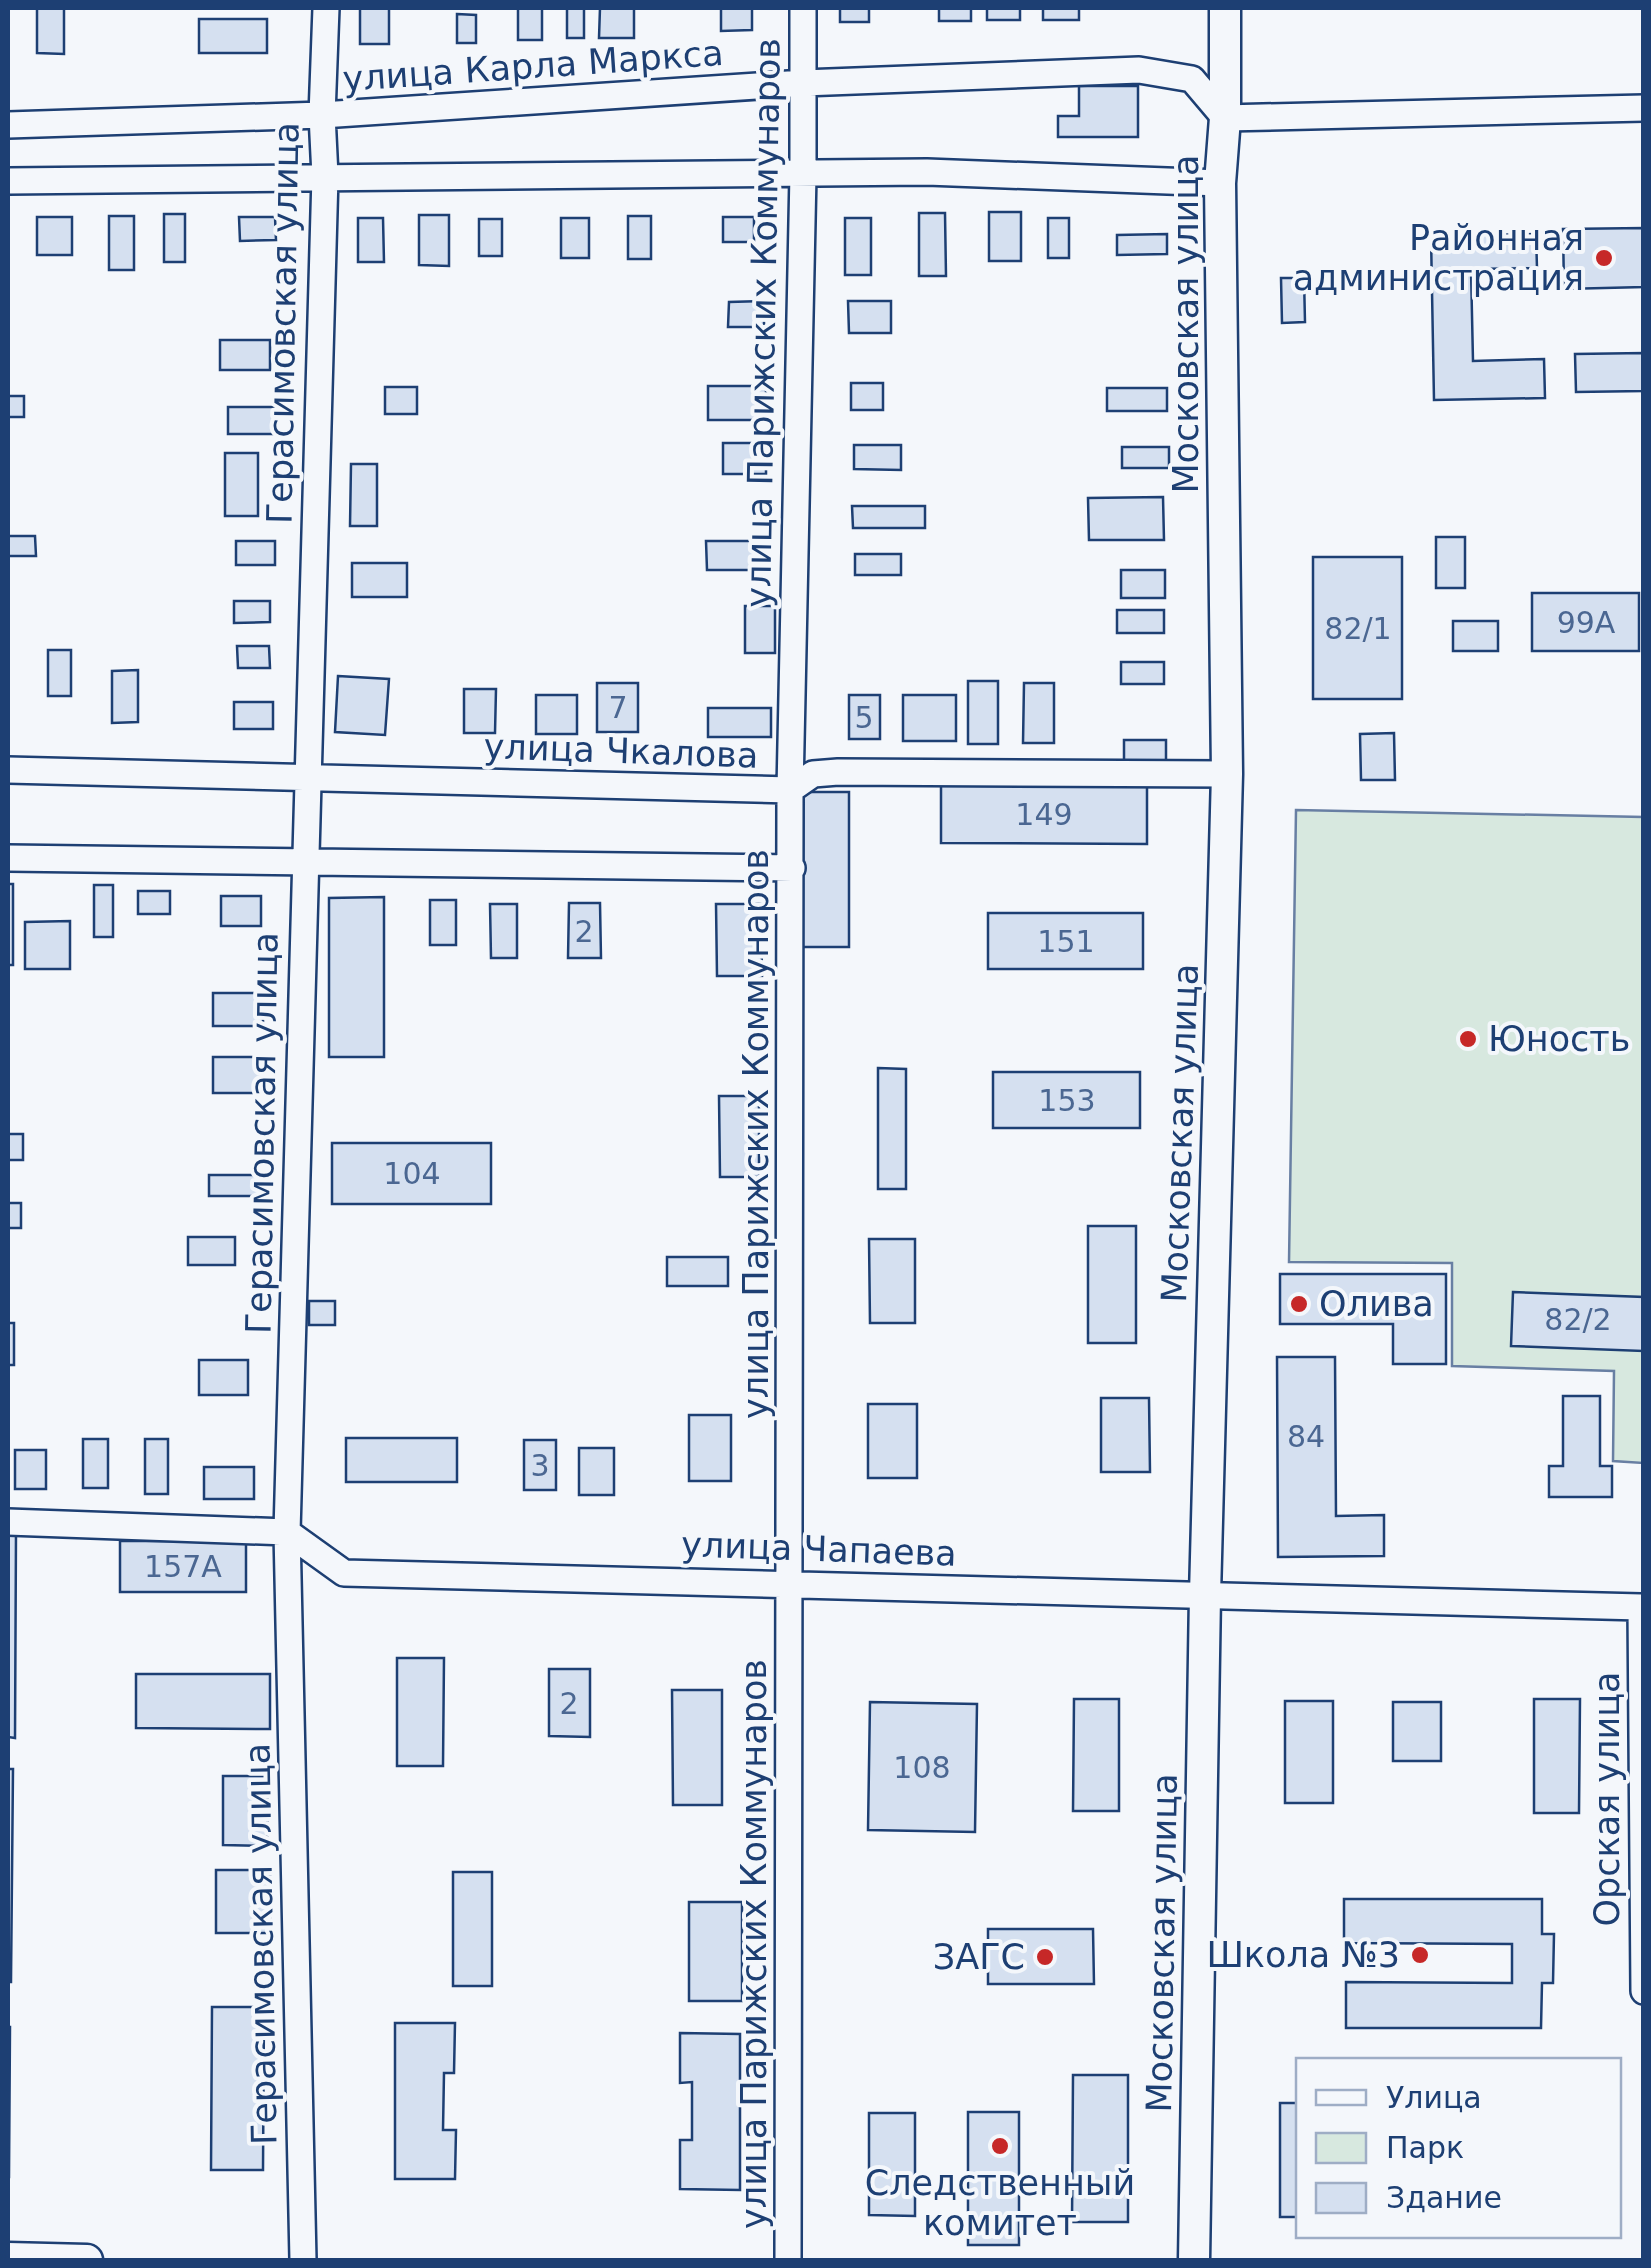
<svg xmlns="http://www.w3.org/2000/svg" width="1651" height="2268" viewBox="0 0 1651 2268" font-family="'DejaVu Sans',sans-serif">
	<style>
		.green { fill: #d7e8df; stroke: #687fa3; stroke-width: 2.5 }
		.building { fill: #d5e0f0; stroke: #1d3f73; stroke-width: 2.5 }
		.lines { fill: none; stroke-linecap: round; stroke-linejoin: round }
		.minor-casing { stroke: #1d3f73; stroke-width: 30 }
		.tertiary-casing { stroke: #1d3f73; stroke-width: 35 }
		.minor { stroke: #f4f7fb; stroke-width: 25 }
		.tertiary { stroke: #f4f7fb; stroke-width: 30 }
		.poi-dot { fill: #c62828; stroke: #f4f7fb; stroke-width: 4 }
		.labels { text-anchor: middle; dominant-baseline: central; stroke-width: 8; stroke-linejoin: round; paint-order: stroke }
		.number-label { font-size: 30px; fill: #4b6792 }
		.street-label { font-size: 35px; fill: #1d3f73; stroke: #f4f7fb }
		.poi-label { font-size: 35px; fill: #1d3f73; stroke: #f4f7fb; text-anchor: end }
	</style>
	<rect width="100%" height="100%" fill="#f4f7fb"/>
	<path class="green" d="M1296 810 1643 817V1463L1613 1461 1614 1371 1452 1366V1263L1289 1262Z"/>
	<path class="building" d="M37 8H64V54L37 53Z
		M360 8H389V44H360Z
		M518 8H542V40H518Z
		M567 8H584V38H567Z
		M600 8H634V38H599Z
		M721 8H752V30L721 31Z
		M840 8H869V22H840Z
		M939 8H971V21H939Z
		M987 8H1020V20H987Z
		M1043 8H1079V20H1043Z
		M457 14 476 15V43H457Z
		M199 19H267V53H199Z
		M1079 86H1138V137H1058V116H1079Z
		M989 212H1021V261H989Z
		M919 213H945L946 276H919Z
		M164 214H185V262H164Z
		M419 215H449V266L419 265Z
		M109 216H134V270H109Z
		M628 216H651V259H628Z
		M37 217H72V255H37Z
		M239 217H275L276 240 240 241Z
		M723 217H754V242H723Z
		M358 218H383L384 262H358Z
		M561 218H589V258H561Z
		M845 218H871V275H845Z
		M1048 218H1069V258H1048Z
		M479 219H502V256H479Z
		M1644 228V287L1564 289 1563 229Z
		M1167 234V254L1117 255V235Z
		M1536 234 1537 268 1471 269 1473 361 1544 359 1545 398 1434 400 1431 236Z
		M1281 278H1304L1305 322 1282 323Z
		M764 301V327H728L729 302Z
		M848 301H891V333H849Z
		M220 340H270V370H220Z
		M1644 353V391L1576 392 1575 354Z
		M851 383H883V410H851Z
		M708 386H766V420H708Z
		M385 387H417V414H385Z
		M1107 388H1167V411H1107Z
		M8 396H24V417H8Z
		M228 407H277V434H228Z
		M723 443H766V474H723Z
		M854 445H901V470L854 469Z
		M1122 447H1169V468H1122Z
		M225 453H258V516H225Z
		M351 464H377V526H350Z
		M1163 497 1164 540H1089L1088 498Z
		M852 506H925V528H853Z
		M8 536H35L36 556H8Z
		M1436 537H1465V588H1436Z
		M236 541H275V565H236Z
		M706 541H766V570H707Z
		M855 554H901V575H855Z
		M1313 557H1402V699H1313Z
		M352 563H407V597H352Z
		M1121 570H1165V598H1121Z
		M1532 593H1639V651H1532Z
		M234 601H270V622L234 623Z
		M745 606H775V653H745Z
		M1117 610H1164V633H1117Z
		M1453 621H1498V651H1453Z
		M237 646H269L270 668H238Z
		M48 650H71V696H48Z
		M1121 662H1164V684H1121Z
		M138 670V722L112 723V671Z
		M338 676 389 679 385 735 335 732Z
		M968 681H998V744H968Z
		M597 683H638V732H597Z
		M1024 683H1054V743H1023Z
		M464 689H496L495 733H464Z
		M536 695H577V734H536Z
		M849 695H880V739H849Z
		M903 695H956V741H903Z
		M234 702H273V729H234Z
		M708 708H771V737H708Z
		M1394 733 1395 780H1361L1360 734Z
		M1124 740H1166V766H1124Z
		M941 785H1147V844L941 843Z
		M802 792H849V947H802Z
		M8 884H13V965H8Z
		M94 885H113V937H94Z
		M138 891H170V914H138Z
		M221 896H261V926H221Z
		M384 897V1057H329V898Z
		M430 900H456V945H430Z
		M569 903H600L601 958H568Z
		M490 904H517V958H491Z
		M716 904H761L762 976H717Z
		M988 913H1143V969H988Z
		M70 921V969H25V922Z
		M213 993H263V1026H213Z
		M213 1057H260V1093H213Z
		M878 1068 906 1069V1189H878Z
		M993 1072H1140V1128H993Z
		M719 1096H759V1177H720Z
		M8 1134H23V1160H8Z
		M332 1143H491V1204H332Z
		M209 1175H260V1196H209Z
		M8 1203H21V1228H8Z
		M1088 1226H1136V1343H1088Z
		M188 1237H235V1265H188Z
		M869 1239H915V1323H870Z
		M667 1257H728V1286H667Z
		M1280 1274H1446V1364H1393V1324H1280Z
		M1513 1292 1644 1297 1643 1351 1511 1346Z
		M309 1301H335V1325H309Z
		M8 1323H14V1365H8Z
		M1277 1357H1335L1336 1516 1384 1515V1556L1278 1557Z
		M199 1360H248V1395H199Z
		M1563 1396H1600V1466H1612V1497H1549V1466H1563Z
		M1101 1398H1149L1150 1472H1101Z
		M868 1404H917V1478H868Z
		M689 1415H731V1481H689Z
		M346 1438H457V1482H346Z
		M83 1439H108V1488H83Z
		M145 1439H168V1494H145Z
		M524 1440H556V1490H524Z
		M579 1448H614V1495H579Z
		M15 1450H46V1489H15Z
		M204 1467H254V1499H204Z
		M8 1531H16L15 1738 8 1737Z
		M120 1541H246V1592H120Z
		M397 1658H444L443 1766H397Z
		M549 1669H590V1737L549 1736Z
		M136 1674H270V1729L136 1728Z
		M672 1690H722V1805H673Z
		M1074 1699H1119V1811H1073Z
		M1534 1699H1580L1579 1813H1534Z
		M1285 1701H1333V1803H1285Z
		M870 1702 977 1704 975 1832 868 1830Z
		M1393 1702H1441V1761H1393Z
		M8 1769H13L11 1982H8Z
		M223 1776H268L267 1846 223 1845Z
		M216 1870H270V1933H216Z
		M453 1872H492V1986H453Z
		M1344 1899H1542V1934H1554L1553 1983H1542L1541 2028H1346V1982L1512 1983V1944L1344 1943Z
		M689 1902H742V2001H689Z
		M988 1929H1093L1094 1984H988Z
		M212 2007H264L263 2170H211Z
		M395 2023H455L454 2073H444L443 2130H456L455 2179H395Z
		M8 2027H10L9 2177H8Z
		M680 2033 740 2034V2190L680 2189V2140H692V2082L680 2083Z
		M1073 2075H1128V2222H1072Z
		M1280 2103H1298V2217H1280Z
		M968 2112H1019V2245H968Z
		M869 2113H915V2216L869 2215Z"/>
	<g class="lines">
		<defs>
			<path id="minor" d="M8 125 322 115 803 83 1139 70 1192 79 1225 118 1644 108
				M8 181 927 172 1220 183
				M8 770 790 790 813 774 838 772 1227 774
				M8 858 792 868
				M8 1522 287 1532 344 1573 1641 1607 1644 1991
				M303 2260 287 1532 325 176 322 115 326 8
				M788 2260 790 790 803 174V8"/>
			<path id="tertiary" d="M8 2258 87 2260
				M1194 2260 1205 1595 1227 774 1220 183 1225 118V8"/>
		</defs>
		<use href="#minor" class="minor-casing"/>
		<use href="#tertiary" class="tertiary-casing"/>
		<use href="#minor" class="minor"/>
		<use href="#tertiary" class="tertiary"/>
	</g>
	<g class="poi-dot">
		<circle cx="1604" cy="258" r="10"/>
		<circle cx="1468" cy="1039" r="10"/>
		<circle cx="1299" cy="1304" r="10"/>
		<circle cx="1420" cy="1955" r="10"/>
		<circle cx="1045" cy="1957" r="10"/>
		<circle cx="1000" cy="2146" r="10"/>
	</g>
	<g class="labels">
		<g class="number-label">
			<text x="1586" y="622">99А</text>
			<text x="1358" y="628">82/1</text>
			<text x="618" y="707">7</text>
			<text x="864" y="717">5</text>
			<text x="1044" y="814">149</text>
			<text x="584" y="931">2</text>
			<text x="1066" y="941">151</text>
			<text x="1067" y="1100">153</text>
			<text x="412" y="1173">104</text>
			<text x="1578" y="1319">82/2</text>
			<text x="1306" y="1436">84</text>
			<text x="540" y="1465">3</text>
			<text x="183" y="1566">157А</text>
			<text x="569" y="1703">2</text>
			<text x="922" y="1767">108</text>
		</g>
		<g class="street-label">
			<text transform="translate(533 66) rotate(-4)">улица Карла Маркса</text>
			<text transform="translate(283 323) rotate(-89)">Герасимовская улица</text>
			<text transform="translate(763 323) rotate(-89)">улица Парижских Коммунаров</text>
			<text transform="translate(1186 324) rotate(-90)">Московская улица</text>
			<text transform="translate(621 751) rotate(2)">улица Чкалова</text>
			<text transform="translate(262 1133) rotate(-89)">Герасимовская улица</text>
			<text transform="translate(1180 1133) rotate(-88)">Московская улица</text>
			<text transform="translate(756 1134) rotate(-90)">улица Парижских Коммунаров</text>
			<text transform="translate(819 1549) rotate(2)">улица Чапаева</text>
			<text transform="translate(1607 1799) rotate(-90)">Орская улица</text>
			<text transform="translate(1162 1943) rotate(-89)">Московская улица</text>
			<text transform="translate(261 1944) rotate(-91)">Герасимовская улица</text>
			<text transform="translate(754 1944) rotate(-90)">улица Парижских Коммунаров</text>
		</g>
		<g class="poi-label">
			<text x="1584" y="238">Районная<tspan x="1584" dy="40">администрация</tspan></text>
			<text x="1488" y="1039" text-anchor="start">Юность</text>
			<text x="1319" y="1304" text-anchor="start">Олива</text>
			<text x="1400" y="1955">Школа №3</text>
			<text x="1025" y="1957">ЗАГС</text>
			<text x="1000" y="2183" text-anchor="middle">Следственный<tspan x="1000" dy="40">комитет</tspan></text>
		</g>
	</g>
	<rect width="1651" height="2268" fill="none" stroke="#1d3f73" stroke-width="20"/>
	<rect x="1296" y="2058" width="325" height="180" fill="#f4f7fb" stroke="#9eadc5" stroke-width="2.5"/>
	<rect x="1316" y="2090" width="50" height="15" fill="#f4f7fb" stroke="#9eadc5" stroke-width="2.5"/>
	<text x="1386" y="2108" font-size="30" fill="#1d3f73">Улица</text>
	<rect x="1316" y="2133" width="50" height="30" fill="#d7e8df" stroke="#9eadc5" stroke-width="2.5"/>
	<text x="1386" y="2158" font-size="30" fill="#1d3f73">Парк</text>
	<rect x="1316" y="2183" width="50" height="30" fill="#d5e0f0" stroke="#9eadc5" stroke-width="2.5"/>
	<text x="1386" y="2208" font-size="30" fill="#1d3f73">Здание</text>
</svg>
